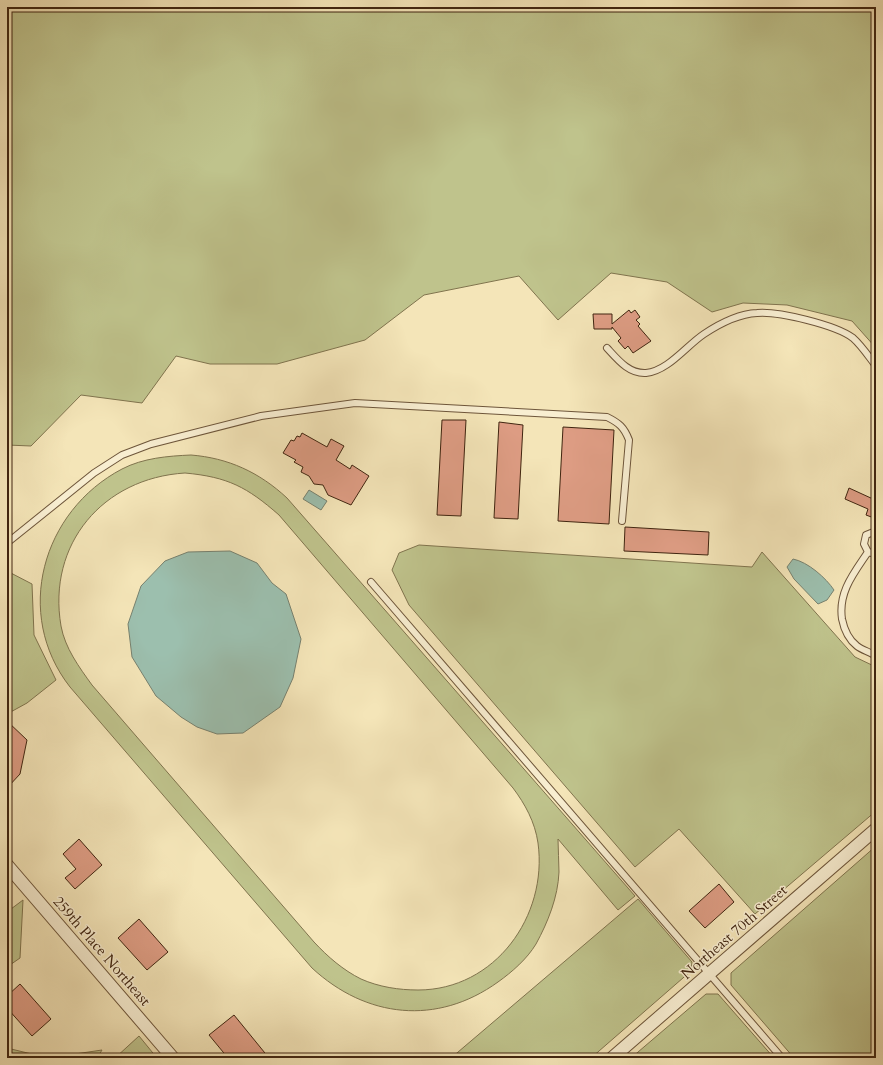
<svg xmlns="http://www.w3.org/2000/svg" width="883" height="1065" viewBox="0 0 883 1065" font-family="Cardo,serif">
	<style>
		.green { fill: #bfc38c; stroke: #80744e; fill-rule: evenodd }
		.water { fill: #9cbfae; stroke: #77816f }
		.building { fill: #dd9c83; stroke: #402510 }
		.lines { fill: none; stroke-linecap: round; stroke-linejoin: round }
		.lane-casing { stroke: #6d553a; stroke-width: 8 }
		.street-casing { stroke: #6d553a; stroke-width: 14 }
		.lane { stroke: #f8eed1; stroke-width: 6 }
		.street { stroke: #f8eed1; stroke-width: 12 }
		.labels { text-anchor: middle; dominant-baseline: central; stroke-width: 3; stroke-linejoin: round; paint-order: stroke }
		.street-label { font-size: 15px; fill: #402510; stroke: #f8eed1 }
	</style>
	<rect width="100%" height="100%" fill="#f4e5b8"/>
	<filter id="stains"><feTurbulence type="fractalNoise" baseFrequency=".005" numOctaves="4"/><feColorMatrix values="0 0 0 0 .2 0 0 0 0 .09 0 0 0 0 .02 0 0 0 .5 -.17"/></filter>
	<radialGradient id="worn" r=".72"><stop offset=".6" stop-color="#630" stop-opacity="0"/><stop offset="1" stop-color="#630" stop-opacity=".3"/></radialGradient>
	<path class="green" d="M7 7H876V348L852 321 787 305 743 303 712 312 667 282 611 273 558 320 519 276 424 295 365 340 277 364H210L176 356 142 403 81 395 31 446 7 445Z
		M191 455C228 458 259 472 287 498L635 896 618 910 558 839C558 850 559 861 559 872 558 897 548 922 536 944 527 959 512 972 498 982 437 1026 366 1018 312 968L70 687C13 614 42 511 122 469 143 458 168 456 191 455ZM185 473C228 477 247 487 279 515L513 788C525 804 535 822 538 843 548 916 495 990 418 990 399 990 379 987 361 979 343 970 328 957 314 942L92 685C79 667 65 648 61 626 47 544 103 478 185 473Z
		M419 545 752 567 762 552 855 657 876 667V811L755 914 679 829 635 867 409 605 392 570 399 553Z
		M7 571 32 584 34 635 56 680 27 703 7 714Z
		M876 575V644L872 643Z
		M876 846V1058H794L731 985V973Z
		M638 899 692 962 691 971 591 1058H485L482 1056 451 1058Z
		M23 900 20 958 7 967V912Z
		M706 994H718L774 1058H631Z
		M139 1036 157 1058H115Z
		M7 1048 48 1058 102 1050 97 1058H7Z"/>
	<path class="water" d="M309 490 327 501 321 510 303 499Z
		M230 551 257 563 272 583 286 594 301 639 293 678 280 707 243 733 217 734 197 727 181 717 156 696 132 657 128 624 141 586 165 561 188 552Z
		M793 559C808 562 826 578 834 590L827 600 818 604 794 579 787 567Z"/>
	<path class="building" d="M629 310 631 313 635 310 640 317 636 320 640 324 638 326 651 341 633 353 628 346 625 349 618 341 621 338 612 327V329H594L593 314H612V324Z
		M442 420H466L461 516 437 515Z
		M499 422 523 425 518 519 494 518Z
		M563 427 614 430 609 524 558 521Z
		M302 433 327 447 331 439 344 446 336 460 350 469 352 465 369 476 351 505 328 495 323 485 314 484 309 476 301 472 303 467 294 462 296 460 283 453 291 440 294 441 297 436 300 437Z
		M849 488 873 499 876 492V512L874 518 866 515 868 509 845 499Z
		M625 527 709 532 708 555 624 551Z
		M7 721 27 740 20 774 7 788Z
		M79 839 102 865 75 889 65 878 76 869 63 854Z
		M719 884 734 902 705 928 689 911Z
		M139 919 168 952 147 970 118 938Z
		M20 984 51 1019 32 1036 7 1008V996Z
		M234 1015 269 1058H228L209 1035Z"/>
	<g class="lines">
		<defs>
			<path id="lane" d="M607 348C618 360 629 374 646 373 668 371 686 346 704 334 719 324 737 314 757 313 778 311 836 325 853 338 862 346 869 357 876 366
				M876 531 866 535 864 544 868 552 876 554
				M7 543 94 473 122 455 151 444 261 416 355 403 607 417C619 423 624 427 629 440L622 521
				M868 552C854 573 838 592 842 619 844 629 848 639 857 646 862 650 870 652 876 656
				M371 582 782 1058"/>
			<path id="street" d="M7 865 173 1058
				M612 1058 876 829"/>
		</defs>
		<use href="#lane" class="lane-casing"/>
		<use href="#street" class="street-casing"/>
		<use href="#lane" class="lane"/>
		<use href="#street" class="street"/>
	</g>
	<g class="labels">
		<g class="street-label">
			<text transform="translate(734 932) rotate(-41)">Northeast 70th Street</text>
			<text transform="translate(102 951) rotate(49)">259th Place Northeast</text>
		</g>
	</g>
	<rect width="883" height="1065" fill="none" stroke="#f4e5b8" stroke-width="24"/>
	<rect x="8" y="8" width="867" height="1049" fill="none" stroke="#402510" stroke-width="2"/>
	<rect x="12" y="12" width="859" height="1041" fill="none" stroke="#402510"/>
	<rect width="100%" height="100%" filter="url(#stains)"/>
	<rect width="100%" height="100%" fill="url(#worn)"/>
</svg>
